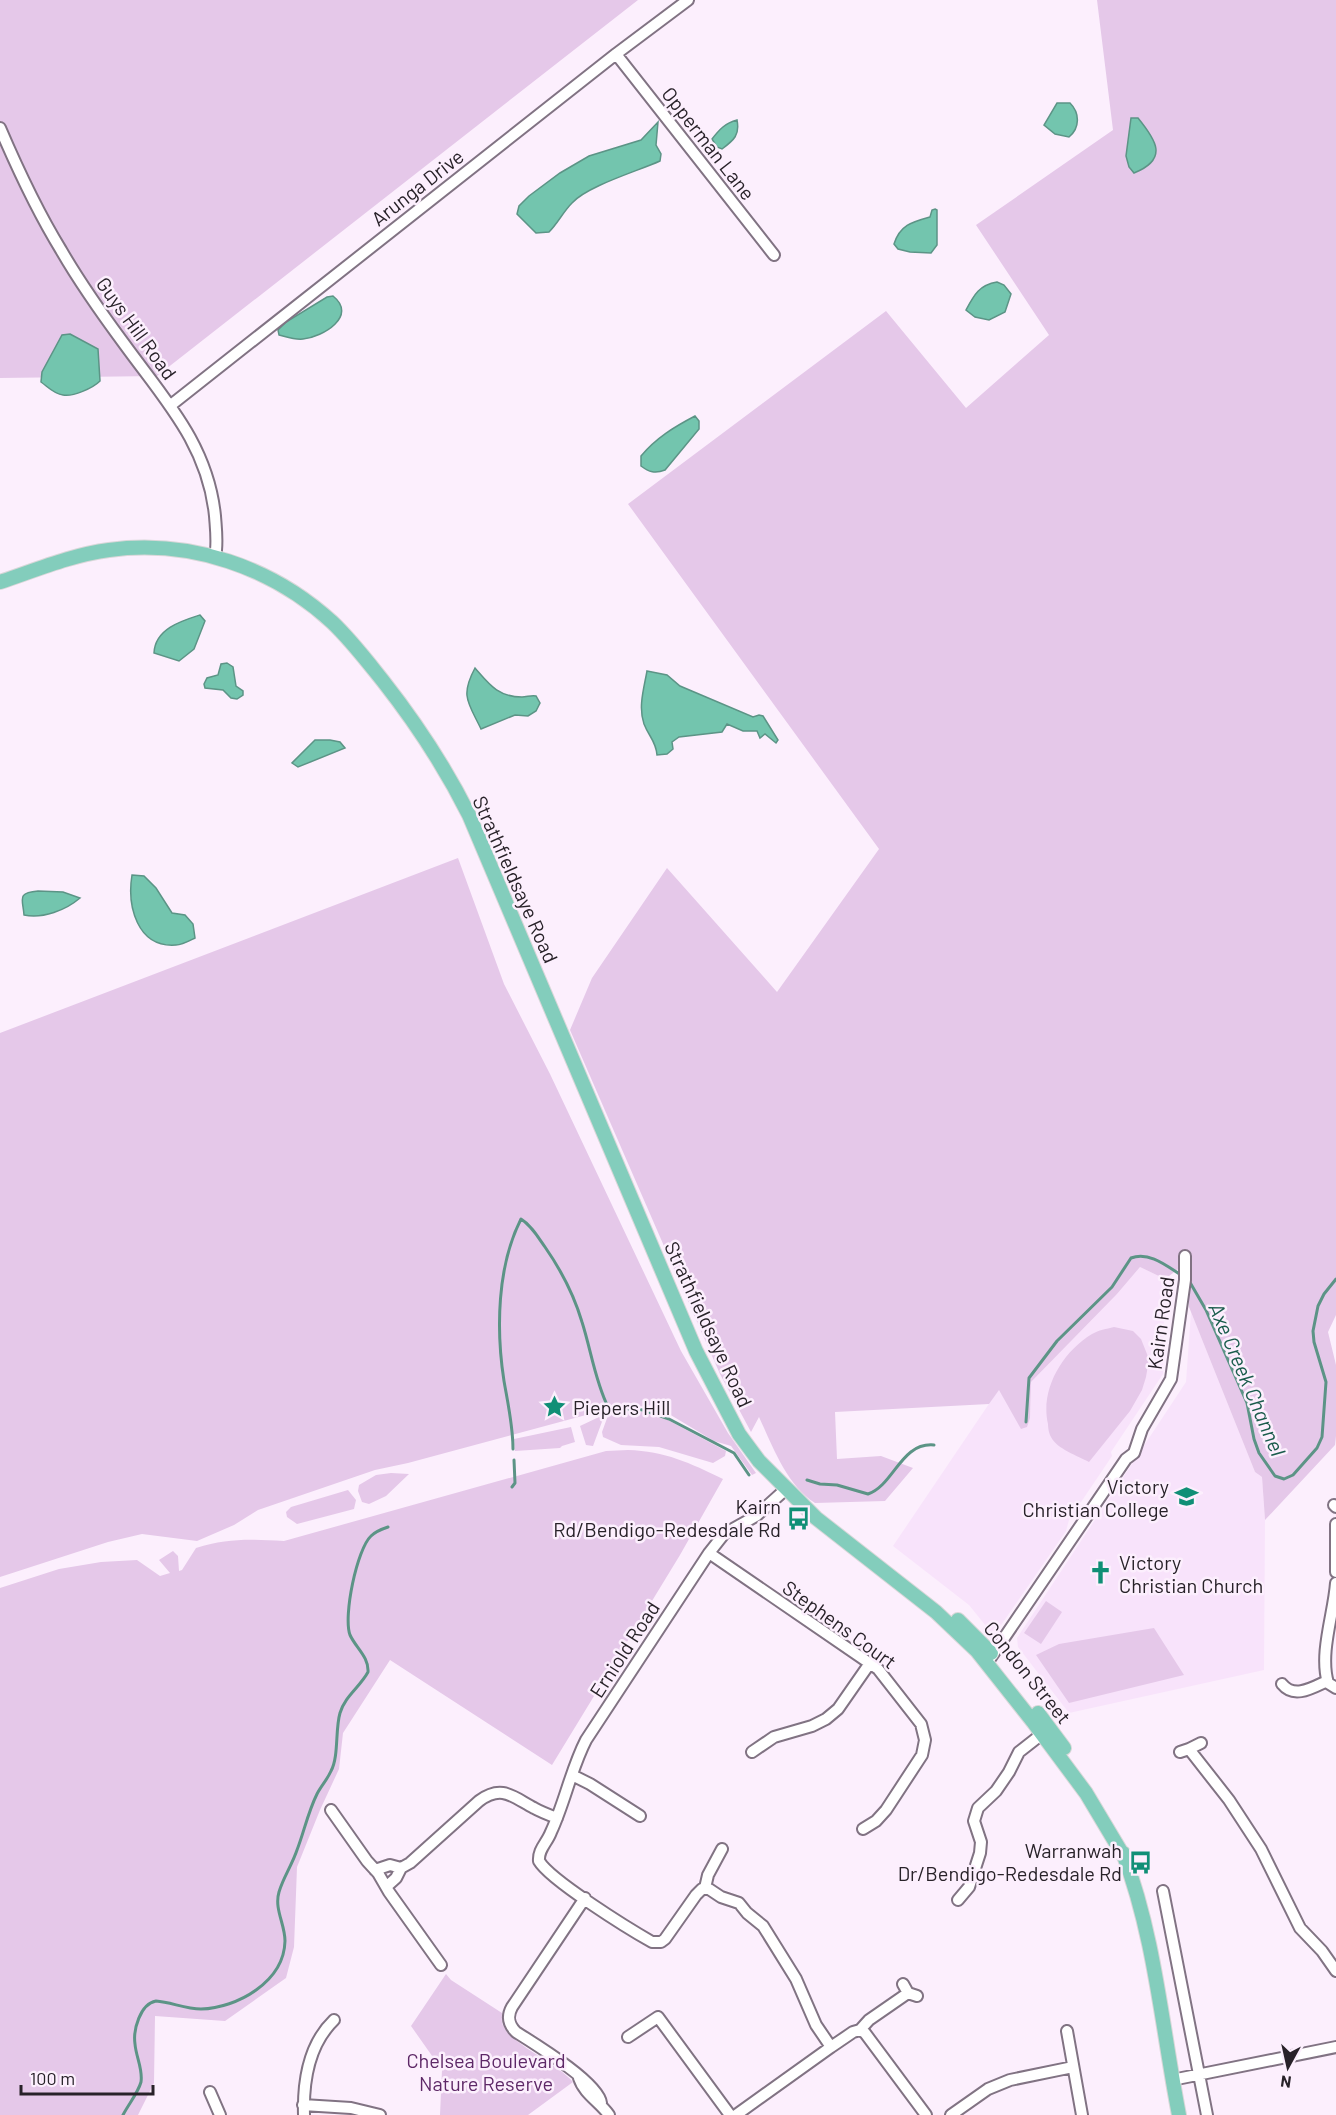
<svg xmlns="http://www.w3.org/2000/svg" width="1336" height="2115" viewBox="0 0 1336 2115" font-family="Barlow,sans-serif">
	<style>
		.built { fill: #f8e3fb }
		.green { fill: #e5c8e9 }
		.water { fill: #73c5ae; stroke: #5c9486; stroke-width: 1.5 }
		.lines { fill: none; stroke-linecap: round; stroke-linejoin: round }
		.stream { stroke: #5c9486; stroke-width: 3 }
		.minor-casing { stroke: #817383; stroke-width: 14 }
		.major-casing { stroke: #d8d7d8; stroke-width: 16 }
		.minor { stroke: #fff; stroke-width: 10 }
		.major { stroke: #83cdbc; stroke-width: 14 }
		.labels { text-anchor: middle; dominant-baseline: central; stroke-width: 5; stroke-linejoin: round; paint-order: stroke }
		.street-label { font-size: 20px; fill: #282229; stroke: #fceffd }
		.poi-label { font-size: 20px; fill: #282229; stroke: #fceffd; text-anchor: end }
		.park-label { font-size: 20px; fill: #5e2867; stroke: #fceffd }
		.water-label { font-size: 21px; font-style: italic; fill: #1a5c4c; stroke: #fceffd }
	</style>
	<rect width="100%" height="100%" fill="#fceffd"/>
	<path class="built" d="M1140 1267 1165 1279 1163 1374 1111 1452 1112 1456 1069 1520 1066 1531 997 1631H990L969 1605 893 1546 999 1389 1021 1428 1030 1418 1031 1382 1117 1294Z
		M1191 1312 1255 1472 1262 1477 1265 1520 1264 1670 1069 1713 1018 1647 1017 1638 1186 1382Z"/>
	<path class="green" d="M0 0H638L157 376 0 378Z
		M1097 0H1336V1315L1328 1332 1336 1365V1436L1335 1445 1265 1520 1262 1477 1255 1472 1189 1307V1273L1185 1264 1165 1279 1140 1267 1117 1294 1031 1382 1030 1418 1027 1427 1021 1429 999 1390 989 1404 835 1412 837 1459 881 1456 913 1468 885 1501 815 1503C787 1486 772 1445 759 1417L751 1432 720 1374 694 1315 570 1030 592 978 667 868 777 992 879 849 628 504 886 311 966 408 1049 335 976 225 1113 130Z
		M458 858 504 984 550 1074 681 1351 728 1433 756 1473 752 1475 731 1446 714 1441 669 1414 651 1407 623 1405 408 1463 375 1470 258 1510 234 1525 197 1541 142 1534 108 1542 0 1577V1033Z
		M1114 1327 1133 1331 1141 1339 1149 1359 1146 1377 1142 1390 1130 1411 1089 1462C1078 1456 1057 1449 1051 1437 1049 1434 1048 1428 1048 1424 1040 1390 1062 1352 1092 1334 1099 1330 1106 1329 1114 1327Z
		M610 1410 644 1412 666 1419 726 1451 725 1456 713 1463 659 1447 621 1445 603 1437 602 1432Z
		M599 1417 603 1419 593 1446 586 1445 580 1426Z
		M571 1427 575 1442 562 1446 560 1448 515 1451 514 1439Z
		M628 1450C665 1451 690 1463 723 1479L680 1555 552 1765 390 1660 343 1733 339 1769 320 1810 297 1867 294 1947 286 1978 225 2021 155 2016 154 2083 138 2115H0V1588L59 1569 101 1562 137 1560 160 1576 170 1573 159 1560 173 1551 178 1556 179 1571 182 1570 196 1548C228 1538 250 1539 284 1541L606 1451Z
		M391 1473 409 1474 386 1496 369 1504 362 1502 358 1491 359 1485 376 1475Z
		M348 1490 356 1500 354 1509 297 1524 287 1517 286 1512 291 1507Z
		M1046 1601 1062 1612 1041 1644 1024 1633Z
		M1154 1628 1184 1675 1069 1703 1036 1655 1059 1644Z
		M446 1974 451 1980 502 2013C502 2018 501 2023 504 2027 513 2045 557 2063 573 2082L528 2115H440L442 2070 411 2026Z"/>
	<path class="water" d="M1057 103H1070C1080 113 1080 128 1069 137L1055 134 1044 125Z
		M1131 118H1138C1156 140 1169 159 1134 173L1129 167 1126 156Z
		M737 120C740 135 734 140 722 149L717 147 712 139C719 130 725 123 737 120Z
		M658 122 656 145 661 154 660 161C638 171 587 186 572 203 563 212 558 223 549 232L536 233 517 214 519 206 529 196 560 173 589 156 641 140Z
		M935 209 937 210V245L931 253 910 252 898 249 894 244C900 225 912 222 930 217L932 210Z
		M997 282 1004 285 1011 294 1005 312 989 320 975 317 966 310C974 295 979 285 997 282Z
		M333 296C358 316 323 337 303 339 295 340 287 337 279 335L278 330 286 322 327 297Z
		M70 334 98 349 100 381C93 388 73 397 63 395 54 394 48 387 41 382L42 372 62 335Z
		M695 416 699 421V429L665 470C655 474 649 472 641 466V456C656 438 674 427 695 416Z
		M200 615 205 621 194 649 179 661 154 653C155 629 181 621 200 615Z
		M227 663 233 667 236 686 243 691V695L237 699 231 698 223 690 205 688 204 684 207 678 218 675 221 664Z
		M475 668C489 684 498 697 522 697 527 697 531 695 536 696L540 703 536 711 528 716 515 715 481 729C468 702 460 696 475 668Z
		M647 671 667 675 680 686 753 717 759 715 763 716 778 740 776 743 765 734 760 738 757 731H743L727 724 722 732 679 737 672 742 673 749 667 754 657 755C656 741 649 737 644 724 638 707 644 688 647 671Z
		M315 740H330L340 742 345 748 298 767 292 763Z
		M132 875 144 876 156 888 172 913 185 915 193 924 195 938C189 941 182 945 176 945 137 948 127 906 132 875Z
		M38 891 63 892 80 898C66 910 43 919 24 915 23 899 16 893 38 891Z"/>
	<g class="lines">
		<path class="stream" d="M1188 1279 1206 1310 1247 1403 1254 1439 1259 1453 1275 1476 1284 1479 1293 1475 1317 1448 1322 1437 1326 1382 1314 1342 1313 1331 1318 1306 1324 1294 1336 1279
			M612 1408 643 1410 669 1419 734 1453 749 1475
			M1026 1422 1029 1378 1057 1341 1112 1287 1131 1258C1149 1251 1167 1266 1181 1275
			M513 1449C513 1426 508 1404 504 1381 496 1330 497 1266 521 1219 531 1225 538 1237 545 1247 561 1270 574 1295 582 1322 591 1350 595 1381 608 1407
			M807 1480 820 1484 837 1485 868 1494C894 1485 901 1442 934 1445
			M512 1487 515 1483 514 1460
			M123 2115C128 2105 138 2093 141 2082 143 2069 136 2057 135 2044 133 2030 140 2004 156 2001 171 2002 185 2009 201 2009 237 2008 284 1982 285 1941 285 1924 274 1909 279 1892 283 1878 292 1865 297 1850 304 1832 308 1812 317 1794 321 1786 327 1780 331 1771 339 1756 335 1730 340 1713 345 1696 360 1687 368 1672 369 1657 356 1648 350 1635 343 1616 357 1549 371 1536 376 1531 382 1529 388 1527"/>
		<defs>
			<path id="minor" d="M616 54 774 255
				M0 128C18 170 37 211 61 250 80 283 102 314 125 345 165 400 208 445 215 516 216 530 218 544 215 557
				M171 405 616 54 688 0
				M786 1489 756 1516 724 1534 709 1553 586 1740C571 1769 565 1802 551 1832 547 1843 538 1849 539 1861 550 1880 629 1929 652 1942H661L665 1939 696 1895 702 1889H709L721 1897 739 1903 747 1913 763 1926 796 1979 816 2025 831 2047
				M1334 1505 1336 1507
				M1336 1524V1572
				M709 1553 878 1669 921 1724 925 1740 922 1755 886 1810 876 1821 863 1829
				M1336 1583C1334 1613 1319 1653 1328 1683L1336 1688
				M989 1660 1126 1459 1134 1453 1142 1429 1171 1379 1185 1280V1256
				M1282 1684C1294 1699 1312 1688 1327 1681
				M1189 1749 1201 1743
				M752 1752 774 1737 812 1726 826 1719 838 1709 870 1663
				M1180 1752 1189 1749 1229 1800 1261 1849 1300 1928 1322 1951 1336 1971
				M572 1775 590 1784 640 1816
				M331 1810 367 1861 378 1873 389 1892 441 1965
				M375 1870 390 1865 401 1868
				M386 1887 396 1878 401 1868 410 1863 479 1801C502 1784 513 1797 534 1808 541 1812 549 1815 557 1818
				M705 1888 708 1875 722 1849
				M1163 1891 1207 2115
				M585 1898 512 2007C507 2016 508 2024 516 2032 535 2044 599 2083 601 2103
				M958 1900 969 1887 980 1853 981 1842 974 1821 978 1808 996 1791 1009 1772 1019 1752 1042 1734
				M903 1984 908 1993 917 1996
				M860 2030 869 2020 908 1993
				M1067 2031 1082 2115
				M628 2037 658 2017 730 2115
				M579 2078C584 2094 600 2102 609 2115
				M1172 2080 1336 2047
				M210 2092 220 2115
				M303 2105 351 2108 380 2115
				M304 2115C303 2081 308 2045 334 2020
				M736 2115 831 2047 853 2032 860 2030 865 2033 926 2115
				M951 2115 988 2089 1010 2080 1073 2067"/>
			<path id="major" d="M0 582C36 570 71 555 109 550 190 539 272 567 332 622 351 640 367 661 383 681 416 723 445 767 469 815L696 1351 739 1434 759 1461 816 1518 936 1612 977 1651 1034 1723 1086 1793 1126 1860
				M958 1620 991 1653
				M1038 1713 1064 1748
				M1123 1853C1155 1937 1162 2028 1179 2115"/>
		</defs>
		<use href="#minor" class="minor-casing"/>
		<use href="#major" class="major-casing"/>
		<use href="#minor" class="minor"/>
		<use href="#major" class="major"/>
	</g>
	<defs>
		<symbol id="sight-bare" viewBox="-9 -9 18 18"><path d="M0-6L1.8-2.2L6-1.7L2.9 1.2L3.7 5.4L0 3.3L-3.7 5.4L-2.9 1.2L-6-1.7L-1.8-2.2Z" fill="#108f76" stroke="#fceffd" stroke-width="2.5" paint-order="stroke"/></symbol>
		<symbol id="school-bare" viewBox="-9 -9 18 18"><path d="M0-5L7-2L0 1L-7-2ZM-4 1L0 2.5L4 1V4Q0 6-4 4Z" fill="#108f76" stroke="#fceffd" stroke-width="2.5" paint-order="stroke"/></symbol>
		<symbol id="bus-bare" viewBox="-9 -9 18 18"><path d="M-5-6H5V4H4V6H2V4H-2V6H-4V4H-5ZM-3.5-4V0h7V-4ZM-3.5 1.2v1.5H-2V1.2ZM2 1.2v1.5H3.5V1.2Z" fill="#108f76" stroke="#fceffd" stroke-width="2.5" paint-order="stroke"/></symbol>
		<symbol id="church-bare" viewBox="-9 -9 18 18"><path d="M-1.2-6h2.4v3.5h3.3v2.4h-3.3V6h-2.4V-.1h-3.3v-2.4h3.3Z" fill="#108f76" stroke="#fceffd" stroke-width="2.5" paint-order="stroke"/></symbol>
	</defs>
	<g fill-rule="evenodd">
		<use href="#sight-bare" x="538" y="1390" width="33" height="33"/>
		<use href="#school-bare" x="1170" y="1480" width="33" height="33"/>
		<use href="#bus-bare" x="782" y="1502" width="33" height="33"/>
		<use href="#church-bare" x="1084" y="1556" width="33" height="33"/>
		<use href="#bus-bare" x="1124" y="1846" width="33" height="33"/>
	</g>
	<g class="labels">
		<g class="street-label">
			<text transform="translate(709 143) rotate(52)">Opperman Lane</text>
			<text transform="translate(417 187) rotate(-38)">Arunga Drive</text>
			<text transform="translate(137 328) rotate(54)">Guys Hill Road</text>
			<text transform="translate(516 879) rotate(66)">Strathfieldsaye Road</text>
			<text transform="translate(1160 1323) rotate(-82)">Kairn Road</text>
			<text transform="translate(709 1324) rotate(65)">Strathfieldsaye Road</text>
			<text transform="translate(840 1624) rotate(36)">Stephens Court</text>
			<text transform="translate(624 1649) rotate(-57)">Erniold Road</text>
			<text transform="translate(1028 1672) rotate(51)">Condon Street</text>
		</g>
		<g class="poi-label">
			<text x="573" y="1407" text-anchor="start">Piepers Hill</text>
			<text x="1169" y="1486">Victory<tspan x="1169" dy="23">Christian College</tspan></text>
			<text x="781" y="1506">Kairn<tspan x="781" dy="23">Rd/Bendigo-Redesdale Rd</tspan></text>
			<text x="1119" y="1562" text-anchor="start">Victory<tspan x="1119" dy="23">Christian Church</tspan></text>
			<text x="1122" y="1850">Warranwah<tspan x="1122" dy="23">Dr/Bendigo-Redesdale Rd</tspan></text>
		</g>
		<g class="park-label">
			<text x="486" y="2060">Chelsea Boulevard<tspan x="486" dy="23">Nature Reserve</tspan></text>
		</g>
		<g class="water-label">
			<text transform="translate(1248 1379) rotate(67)">Axe Creek Channel</text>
		</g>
	</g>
	<g transform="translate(1288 2067) rotate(188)" stroke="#fceffd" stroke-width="4.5" paint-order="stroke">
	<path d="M0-4.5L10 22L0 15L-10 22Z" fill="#282229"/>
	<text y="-9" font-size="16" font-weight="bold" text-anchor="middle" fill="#282229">N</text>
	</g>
	<path d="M21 2085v9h132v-9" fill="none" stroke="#282229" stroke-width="3"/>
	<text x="30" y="2085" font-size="18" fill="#282229" stroke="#fceffd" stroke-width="4.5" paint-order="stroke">100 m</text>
</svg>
